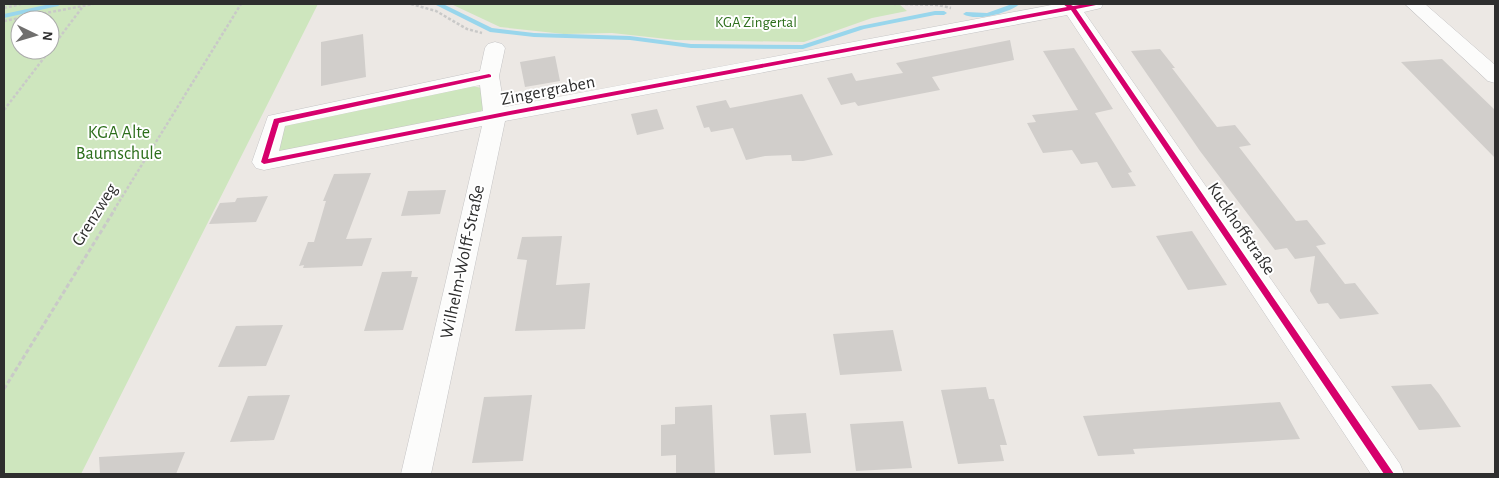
<svg xmlns="http://www.w3.org/2000/svg" width="1499" height="478" viewBox="0 0 1499 478" font-family="'Alegreya Sans',sans-serif">
	<style>
		.green { fill: #cee6be; fill-rule: evenodd }
		.lines { fill: none; stroke-linecap: round; stroke-linejoin: round }
		.stream { fill: #99d6ec; fill-rule: evenodd }
		.building { fill: #d1cecb }
		.street-casing { stroke: #c5c4c5; stroke-width: 1 }
		.path-far1 { stroke: #c9c9c8; stroke-width: 2.5; stroke-dasharray: 3 2; stroke-linecap: butt }
		.path { stroke: #c9c9c8; stroke-width: 3; stroke-dasharray: 4.5 2.5; stroke-linecap: butt }
		.street { fill: #fcfcfb; fill-rule: evenodd }
		.cycleway-casing { stroke: #fff; stroke-width: 3 }
		.cycleway { fill: #d6006c; fill-rule: evenodd }
		.labels { text-anchor: middle; dominant-baseline: central; stroke-width: 4; stroke-linejoin: round; paint-order: stroke }
		.far-park-label { font-size: 15px; fill: #2c6e1b; stroke: #fff }
		.street-label { font-size: 18px; fill: #2e2e2e; stroke: #fff }
		.park-label { font-size: 18px; fill: #2c6e1b; stroke: #fff }
	</style>
	<rect width="100%" height="100%" fill="#ece8e4"/>
	<path class="green" d="M4 4H318L81 474H4ZM20 20H50V50H20Z
		M451 4H899L907 11 872 18 804 42 676 40 612 33 564 34 500 27Z
		M473 86 481 88 484 107 481 111 273 155 283 124Z"/>
	<g class="lines">
		<path class="stream" d="M50 4H61L58 6 4 18V14Z
			M435 4H443L492 28 534 33 630 36 691 44 802 45 860 26 935 11H944L947 13 944 15H935L864 29 803 49 691 48 630 40 534 37 490 32 436 5Z
			M1012 4H1020C1008 13 976 22 963 14L966 12 987 13Z"/>
	</g>
	<path class="building" d="M363 34 366 77 321 86V42Z
		M1010 40 1014 60 932 77 940 90 858 106 855 102 841 105 827 78 852 73 856 81 903 73 896 63Z
		M1074 48 1113 109 1095 113 1132 172 1128 173 1136 186 1112 188 1097 162 1081 164 1072 150 1043 153 1027 123 1036 122 1032 115 1078 110 1043 51Z
		M1160 49 1175 68H1172L1217 127 1235 125 1251 145 1239 147 1296 221 1307 220 1326 244 1316 246 1345 284 1355 283 1379 314 1340 319 1328 303 1318 304 1310 291 1315 256 1295 259 1287 248 1275 250 1200 151 1131 51Z
		M555 56 560 81 525 87 520 62Z
		M1442 59 1495 110V158L1401 62Z
		M802 94 833 155 803 161H792L791 155 765 156 746 160 733 128 711 132 709 127 704 128 696 106 726 100 730 108Z
		M657 109 664 129 637 135 631 114Z
		M371 173 346 239 372 238 362 266 303 268 304 265 299 266 308 242H314L326 201H323L334 174Z
		M446 190 440 214 401 216 408 191Z
		M268 196 256 222 209 224 220 203 235 202 237 198Z
		M1192 231 1227 285 1188 290 1156 236Z
		M562 236 556 285 590 283 585 329 515 331 527 260 517 259 522 237Z
		M412 271 411 277H418L403 330 364 331 382 272Z
		M283 325 266 366 218 367 236 326Z
		M893 330 902 371 840 375 833 334Z
		M1431 384 1439 394 1461 427 1419 430 1391 386Z
		M986 387 989 399H994L1007 445H1000L1004 461 958 464 941 390Z
		M290 395 274 440 230 442 248 396Z
		M532 395 523 461 472 463 484 397Z
		M1280 402 1300 439 1133 449 1135 454 1098 456 1083 416Z
		M712 405 715 474H676V455L661 456V425L675 424V407Z
		M806 413 811 453 774 455 770 415Z
		M903 421 912 468 856 471 850 424Z
		M185 452 176 474H100L99 457Z"/>
	<g class="lines">
		<defs>
			<path id="street" d="M1057 4H1103L1101 8 1084 12 1400 464 1404 474H1371L1067 15 505 121 431 474H401L482 126 264 170 256 168 252 162 268 116 480 71 485 48 488 44 495 42 502 44 505 48 499 76 504 107ZM480 85 483 111 279 151 285 126Z
				M1405 4H1425L1495 65V83L1488 81Z"/>
		</defs>
		<use href="#street" class="street-casing"/>
		<path class="path-far1" d="M411 4 436 11 467 29 482 33
			M894 4H896
			M905 4 938 5 951 8
			M4 8 21 4
			M4 21 93 4
			M50 50 84 5
			M4 110 50 50
			M114 210 241 4"/>
		<path class="path" d="M4 389 115 209"/>
		<use href="#street" class="street"/>
		<defs>
			<path id="cycleway" d="M1063 4H1069L1073 6 1086 4H1097L1096 5 1076 9 1394 474H1384L1071 10 510 115 264 164 261 162 274 119 489 74 491 75V77L279 123 268 159 510 111 1067 7Z"/>
		</defs>
		<use href="#cycleway" class="cycleway-casing"/>
		<use href="#cycleway" class="cycleway"/>
	</g>
	<g class="labels">
		<g class="far-park-label">
			<text x="756" y="22">KGA Zingertal</text>
		</g>
		<g class="street-label">
			<text transform="translate(548 91) rotate(-11)">Zingergraben</text>
			<text transform="translate(95 215) rotate(-58)">Grenzweg</text>
			<text transform="translate(1241 229) rotate(56)">Kuckhoffstraße</text>
			<text transform="translate(463 262) rotate(-78)">Wilhelm-Wolff-Straße</text>
		</g>
		<g class="park-label">
			<text x="119" y="133">KGA Alte<tspan x="119" dy="21">Baumschule</tspan></text>
		</g>
	</g>
	<rect width="1499" height="478" fill="none" stroke="#2e2e2e" stroke-width="10"/>
	<g transform="translate(35 35) rotate(95)"><circle r="24" fill="#ffffff" stroke="#ababab"/>
	<path d="M0-4L9 19L0 12L-9 19Z" fill="#706f6e"/>
	<text y="-8" font-size="14" font-weight="bold" text-anchor="middle" fill="#2e2e2e">N</text>
	</g>
</svg>
